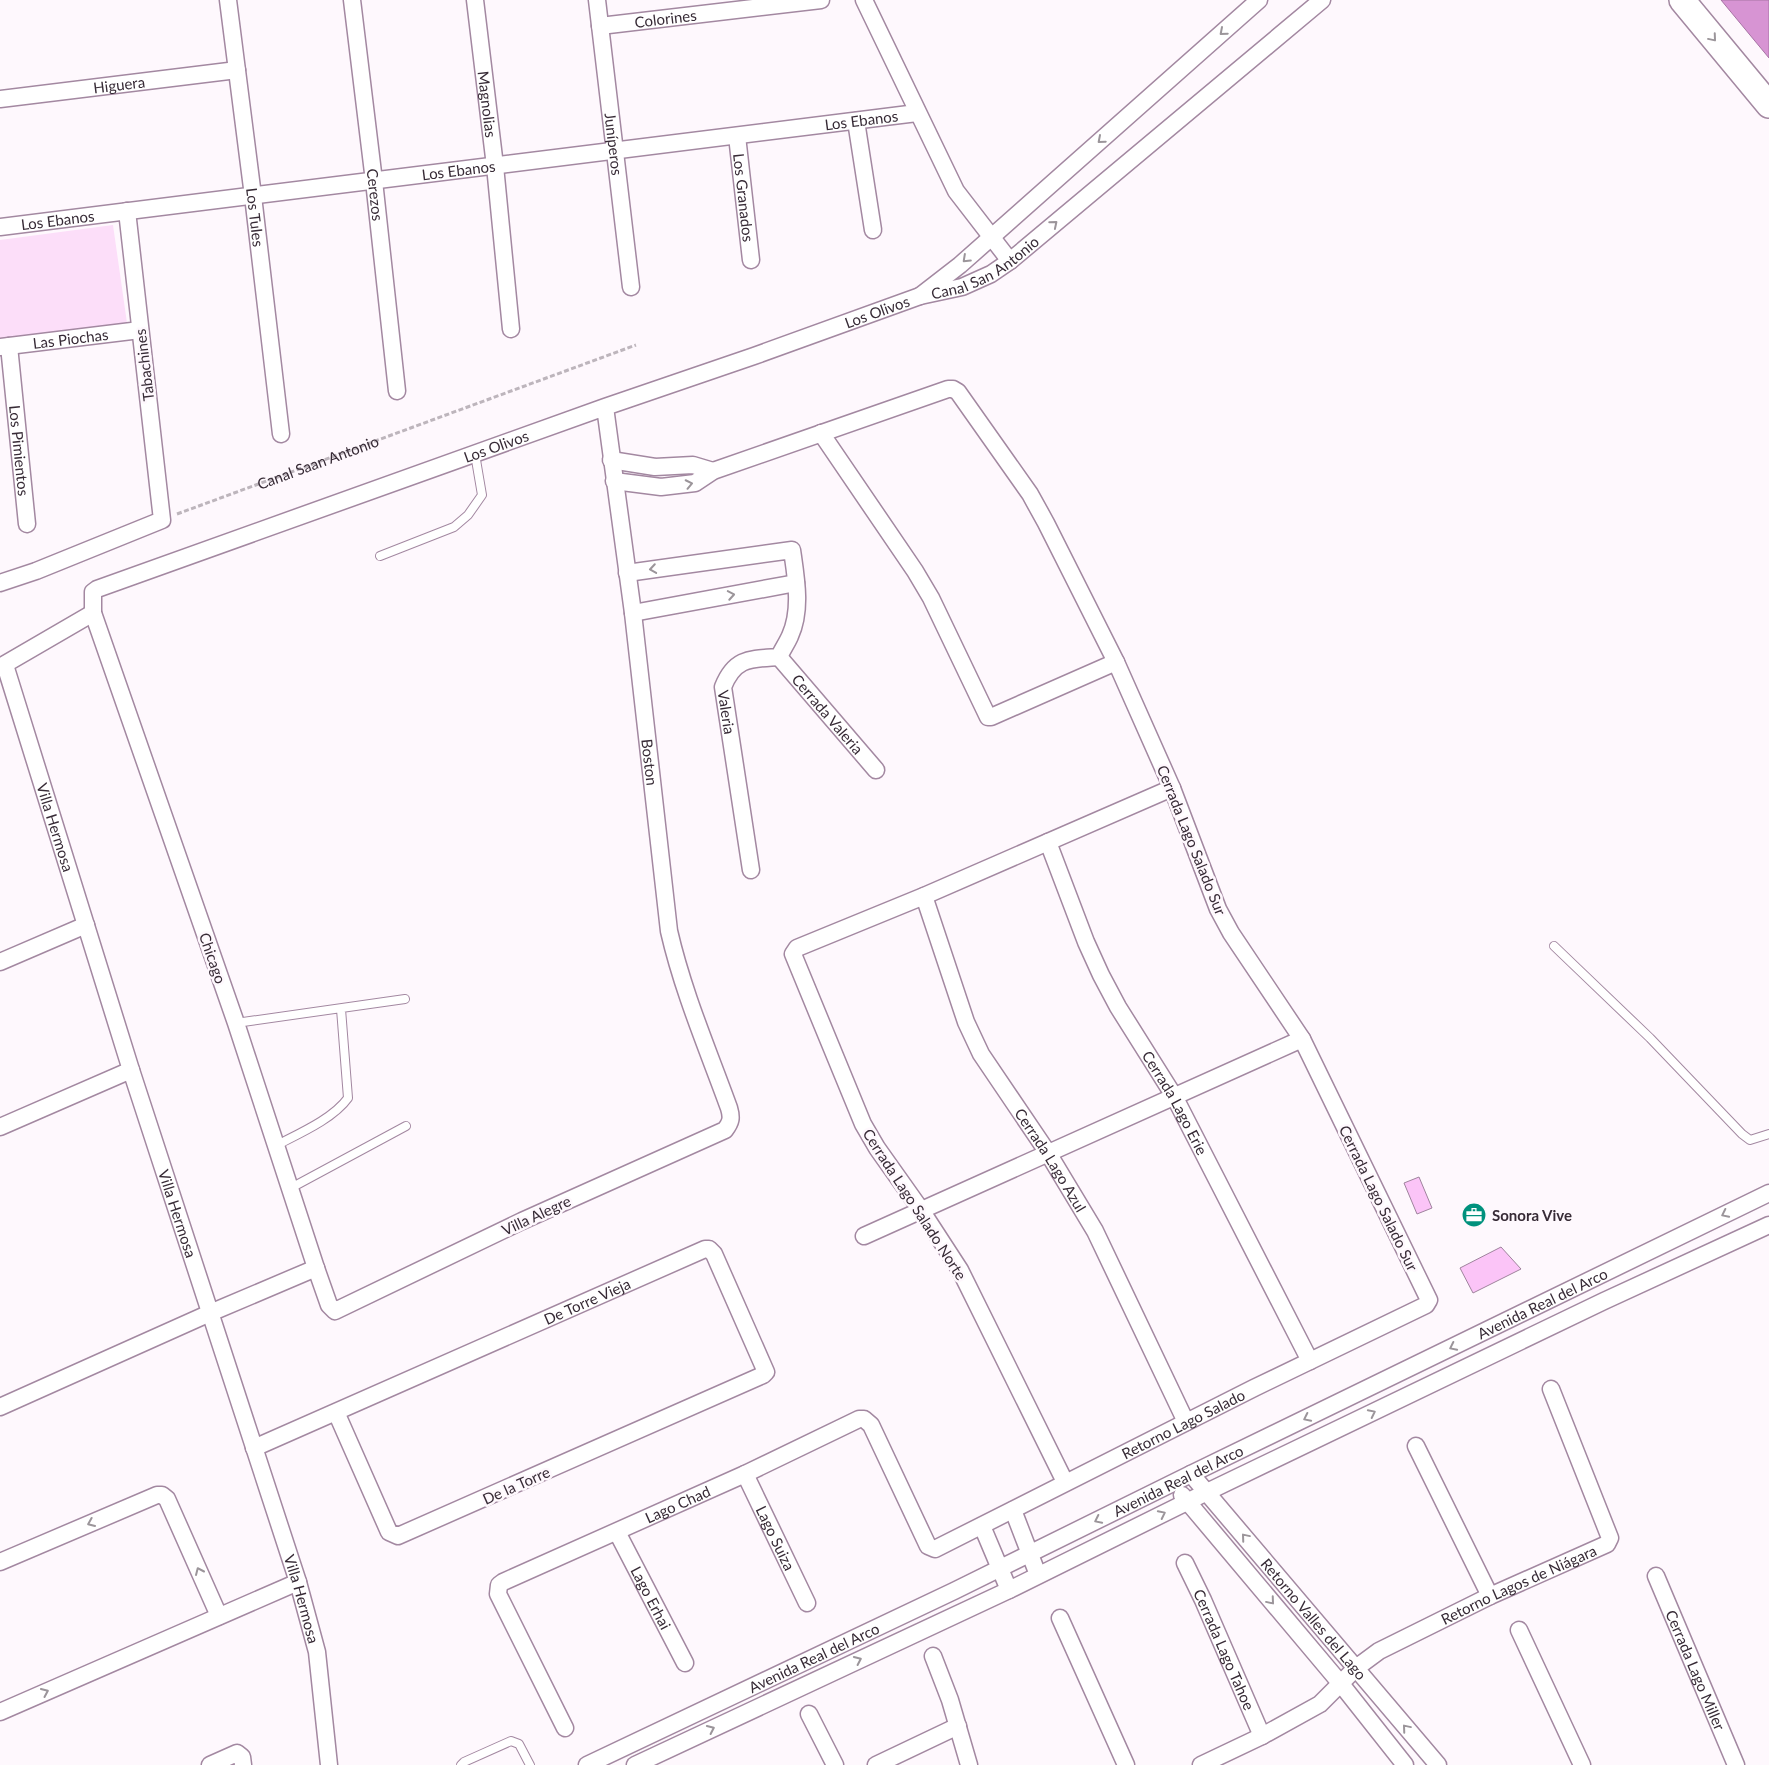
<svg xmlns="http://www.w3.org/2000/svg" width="1769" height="1765" viewBox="0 0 1769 1765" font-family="Lato,sans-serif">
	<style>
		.green { fill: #fcdef9 }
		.water { fill: #d794d3; stroke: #a774a4 }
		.building { fill: #fbc4f7; stroke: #9f839d }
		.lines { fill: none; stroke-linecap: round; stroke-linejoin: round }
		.lane-casing { stroke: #a388a1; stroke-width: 10 }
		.street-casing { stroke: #a388a1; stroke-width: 19 }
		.primary-casing { stroke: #a388a1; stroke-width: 28 }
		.path { stroke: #bdb5bc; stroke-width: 3; stroke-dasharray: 5 2.5; stroke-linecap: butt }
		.lane { stroke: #fff; stroke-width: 8 }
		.street { stroke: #fff; stroke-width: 16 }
		.primary { stroke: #fff; stroke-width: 25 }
		.oneway { stroke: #9b959a }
		.labels { text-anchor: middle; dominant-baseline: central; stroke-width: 5; stroke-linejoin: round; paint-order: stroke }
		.street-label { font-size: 15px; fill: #372b36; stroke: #fef8fd }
		.poi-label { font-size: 15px; font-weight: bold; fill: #372b36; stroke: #fef8fd; text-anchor: start }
	</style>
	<rect width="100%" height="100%" fill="#fef8fd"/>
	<path class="green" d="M113 225 127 323 0 340V240Z"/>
	<path class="water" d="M1721 0H1769V58Z"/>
	<path class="building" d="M1419 1177 1432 1208 1417 1214 1404 1183Z
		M1501 1247 1521 1269 1473 1293 1460 1268Z"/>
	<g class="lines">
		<defs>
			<path id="lane" d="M380 556 454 527 468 515 482 495 475 454
				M1554 946 1650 1038 1742 1134 1750 1140 1769 1134
				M236 1023 405 999
				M275 1146C298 1134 333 1119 348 1098L341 1009
				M289 1189 406 1126
				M461 1765 464 1762 511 1741 519 1744 530 1765"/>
			<g id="street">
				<path id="s2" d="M228 0 253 196 281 434"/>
				<path id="s3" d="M352 0 374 181 397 391"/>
				<path id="s4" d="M475 0 495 166 511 329"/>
				<path id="s5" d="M597 0 631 287"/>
				<path d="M864 0 956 191 1010 261"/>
				<path id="s6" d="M1259 0 960 265 920 296 962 287 991 274 1010 261 1322 0"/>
				<path id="s7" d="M600 26 821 0"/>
				<path id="s8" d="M0 99 237 70"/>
				<path d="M856 121 873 230"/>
				<path id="s9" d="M737 136 751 260"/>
				<path id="s10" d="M0 227 917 113"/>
				<path id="s11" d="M9 346 27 524"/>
				<path id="s12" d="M0 347 140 330"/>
				<path id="s13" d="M605 407 633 613 669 931C683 992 708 1050 729 1108 732 1118 731 1122 725 1130L522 1221 335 1311 329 1305 316 1268 236 1023 93 613V592L97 589 605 407 754 356 920 296"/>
				<path d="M821 433 915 571 931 598 988 717H991L1116 662"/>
				<path d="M611 460 655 467 693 465 713 471"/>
				<path id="s14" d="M627 573 792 550C796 578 802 610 790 636 787 643 782 650 779 657 751 659 735 657 723 687L751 870"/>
				<path d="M0 583 36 571 162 520 127 211"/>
				<path d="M633 613 796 583"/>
				<path id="s15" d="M779 657 876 770"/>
				<path id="s16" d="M5 665 131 1070 298 1582 317 1652 329 1765"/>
				<path d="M0 667 93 613"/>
				<path id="s17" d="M1048 842 1086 942 1101 975 1118 1007 1174 1096 1310 1361"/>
				<path id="s18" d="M924 896 966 1022 981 1054 1048 1153 1095 1231 1186 1422"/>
				<path d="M0 962 86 925"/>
				<path d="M0 1127 131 1070"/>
				<path d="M864 1236 1302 1039"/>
				<path d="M0 1407 210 1313 316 1268"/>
				<path d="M1416 1446 1490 1596"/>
				<path id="s19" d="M254 1448 705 1249H709L714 1254 766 1372 763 1375 398 1536 389 1532 336 1412"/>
				<path id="s20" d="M745 1474 807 1603"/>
				<path id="s21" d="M1191 1474 1438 1765"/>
				<path d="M1065 1482 960 1270 921 1210 877 1148 863 1124 793 954 797 948 924 896 1172 788"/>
				<path d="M1182 1495 1341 1684 1405 1765"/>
				<path d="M1013 1510 1038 1575"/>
				<path d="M982 1526 1009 1590"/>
				<path id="s22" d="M617 1532 685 1663"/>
				<path d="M0 1562 157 1495H162L167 1499 219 1616"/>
				<path id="s23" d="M1185 1563 1203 1600 1262 1736"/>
				<path id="s24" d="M1656 1576 1736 1765"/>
				<path d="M1060 1618 1126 1765"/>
				<path d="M1519 1630 1582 1765"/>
				<path d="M933 1656 950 1700 969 1765"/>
				<path d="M0 1712 298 1582"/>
				<path d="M809 1714 835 1765"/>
				<path id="s25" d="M565 1728 498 1594 499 1585 503 1582 745 1474 859 1419H864L871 1425 928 1546 935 1549 1254 1388 1426 1305 1429 1300 1302 1039 1231 933 1218 909 1172 788 1116 662 1046 523 1030 494 958 392 953 389H948L713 471 695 483 661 487 614 481"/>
				<path d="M210 1765 237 1753 242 1757 243 1765"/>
				<path id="s26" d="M587 1765 954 1591 1191 1474 1769 1193"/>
				<path d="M635 1765 1009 1590 1207 1492 1604 1301 1769 1225"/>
				<path d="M876 1765 958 1726"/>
				<path id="s27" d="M1201 1765 1262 1736 1320 1704 1356 1668 1379 1651 1490 1596 1607 1544 1610 1538 1551 1389"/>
			</g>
			<path id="primary" d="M1682 0 1769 105"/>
		</defs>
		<use href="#lane" class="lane-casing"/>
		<use href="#street" class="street-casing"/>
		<use href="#primary" class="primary-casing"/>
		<path class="path" id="s1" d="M177 514 636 345"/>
		<use href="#lane" class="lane"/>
		<use href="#street" class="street"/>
		<use href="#primary" class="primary"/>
	</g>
	<defs><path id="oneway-chevron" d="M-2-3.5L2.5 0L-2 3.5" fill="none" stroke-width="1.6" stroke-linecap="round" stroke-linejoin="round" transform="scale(1.25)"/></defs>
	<g class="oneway">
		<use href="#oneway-chevron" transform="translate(1223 32) rotate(139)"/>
		<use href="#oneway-chevron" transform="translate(1713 38) rotate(50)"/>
		<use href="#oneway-chevron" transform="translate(1101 140) rotate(139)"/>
		<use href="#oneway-chevron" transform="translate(1054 224) rotate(-40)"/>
		<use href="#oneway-chevron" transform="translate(966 259) rotate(137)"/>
		<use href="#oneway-chevron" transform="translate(689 484) rotate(-12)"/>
		<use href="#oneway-chevron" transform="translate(653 569) rotate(171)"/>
		<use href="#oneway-chevron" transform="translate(731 595) rotate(-10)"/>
		<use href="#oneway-chevron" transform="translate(1725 1214) rotate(154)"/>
		<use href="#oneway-chevron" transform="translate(1453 1347) rotate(154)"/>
		<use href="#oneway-chevron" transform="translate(1372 1413) rotate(-26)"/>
		<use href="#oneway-chevron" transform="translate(1307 1418) rotate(154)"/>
		<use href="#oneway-chevron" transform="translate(1162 1514) rotate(-26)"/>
		<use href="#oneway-chevron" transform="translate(1098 1520) rotate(154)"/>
		<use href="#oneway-chevron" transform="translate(91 1523) rotate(157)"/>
		<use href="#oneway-chevron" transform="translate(1245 1537) rotate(-130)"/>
		<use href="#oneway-chevron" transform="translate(199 1571) rotate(-114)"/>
		<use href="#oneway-chevron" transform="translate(1271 1601) rotate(50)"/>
		<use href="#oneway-chevron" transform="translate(858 1660) rotate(-25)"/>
		<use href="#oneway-chevron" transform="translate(45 1692) rotate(-24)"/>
		<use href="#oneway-chevron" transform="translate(1406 1728) rotate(-130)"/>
		<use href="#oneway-chevron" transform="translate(711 1729) rotate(-25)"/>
	</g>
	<defs>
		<symbol id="office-disc" viewBox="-11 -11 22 22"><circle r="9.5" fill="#00917d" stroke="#fef8fd"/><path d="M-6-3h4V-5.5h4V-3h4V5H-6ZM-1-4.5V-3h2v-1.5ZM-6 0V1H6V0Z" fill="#fff"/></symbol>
	</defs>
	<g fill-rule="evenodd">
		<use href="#office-disc" x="1460" y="1201" width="28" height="28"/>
	</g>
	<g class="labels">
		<g class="street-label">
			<text stroke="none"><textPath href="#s7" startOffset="66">Colorines</textPath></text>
			<text stroke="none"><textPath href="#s8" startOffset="120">Higuera</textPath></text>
			<text stroke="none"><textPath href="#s4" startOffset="105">Magnolias</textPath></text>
			<text stroke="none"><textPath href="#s10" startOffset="868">Los Ebanos</textPath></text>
			<text stroke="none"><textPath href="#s5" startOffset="145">Juníperos</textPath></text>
			<text stroke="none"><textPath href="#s10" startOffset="462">Los Ebanos</textPath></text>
			<text stroke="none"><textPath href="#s3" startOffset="196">Cerezos</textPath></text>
			<text stroke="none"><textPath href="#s9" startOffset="62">Los Granados</textPath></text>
			<text stroke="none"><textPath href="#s2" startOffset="219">Los Tules</textPath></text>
			<text stroke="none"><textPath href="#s10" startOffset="58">Los Ebanos</textPath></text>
			<text stroke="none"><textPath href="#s6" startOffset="522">Canal San Antonio</textPath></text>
			<text stroke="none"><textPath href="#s13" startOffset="2762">Los Olivos</textPath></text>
			<text stroke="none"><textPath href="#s12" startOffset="71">Las Piochas</textPath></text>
			<text transform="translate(144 365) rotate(-97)">Tabachines</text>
			<text stroke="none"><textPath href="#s13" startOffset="2358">Los Olivos</textPath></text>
			<text stroke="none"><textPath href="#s11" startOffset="105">Los Pimientos</textPath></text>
			<text stroke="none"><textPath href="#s1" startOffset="150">Canal Saan Antonio</textPath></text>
			<text stroke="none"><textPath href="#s14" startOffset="372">Valeria</textPath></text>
			<text stroke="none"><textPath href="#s15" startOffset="75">Cerrada Valeria</textPath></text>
			<text stroke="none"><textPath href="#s13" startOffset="358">Boston</textPath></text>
			<text stroke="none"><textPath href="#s16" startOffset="170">Villa Hermosa</textPath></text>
			<text transform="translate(1192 840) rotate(68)">Cerrada Lago Salado Sur</text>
			<text transform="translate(213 958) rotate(71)">Chicago</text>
			<text stroke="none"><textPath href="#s17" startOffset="291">Cerrada Lago Erie</textPath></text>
			<text stroke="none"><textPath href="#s18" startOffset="295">Cerrada Lago Azul</textPath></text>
			<text transform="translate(1379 1198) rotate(64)">Cerrada Lago Salado Sur</text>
			<text transform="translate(915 1204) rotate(57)">Cerrada Lago Salado Norte</text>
			<text stroke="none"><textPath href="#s16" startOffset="575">Villa Hermosa</textPath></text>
			<text transform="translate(536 1215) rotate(-25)">Villa Alegre</text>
			<text stroke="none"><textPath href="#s19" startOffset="364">De Torre Vieja</textPath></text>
			<text stroke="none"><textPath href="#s26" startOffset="1061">Avenida Real del Arco</textPath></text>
			<text stroke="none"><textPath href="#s25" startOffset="989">Retorno Lago Salado</textPath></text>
			<text stroke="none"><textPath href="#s26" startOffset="656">Avenida Real del Arco</textPath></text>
			<text transform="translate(516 1485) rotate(-24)">De la Torre</text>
			<text stroke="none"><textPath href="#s25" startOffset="355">Lago Chad</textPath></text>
			<text stroke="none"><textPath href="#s20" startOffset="71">Lago Suiza</textPath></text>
			<text stroke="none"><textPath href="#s27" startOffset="368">Retorno Lagos de Niágara</textPath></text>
			<text stroke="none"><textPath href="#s22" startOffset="74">Lago Erhai</textPath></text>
			<text stroke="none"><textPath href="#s16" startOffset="980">Villa Hermosa</textPath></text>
			<text stroke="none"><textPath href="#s21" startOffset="190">Retorno Valles del Lago</textPath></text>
			<text stroke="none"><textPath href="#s23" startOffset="95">Cerrada Lago Tahoe</textPath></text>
			<text stroke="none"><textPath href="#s26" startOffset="251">Avenida Real del Arco</textPath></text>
			<text stroke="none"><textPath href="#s24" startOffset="102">Cerrada Lago Miller</textPath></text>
		</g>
		<g class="poi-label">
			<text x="1492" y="1215">Sonora Vive</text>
		</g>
	</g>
</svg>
